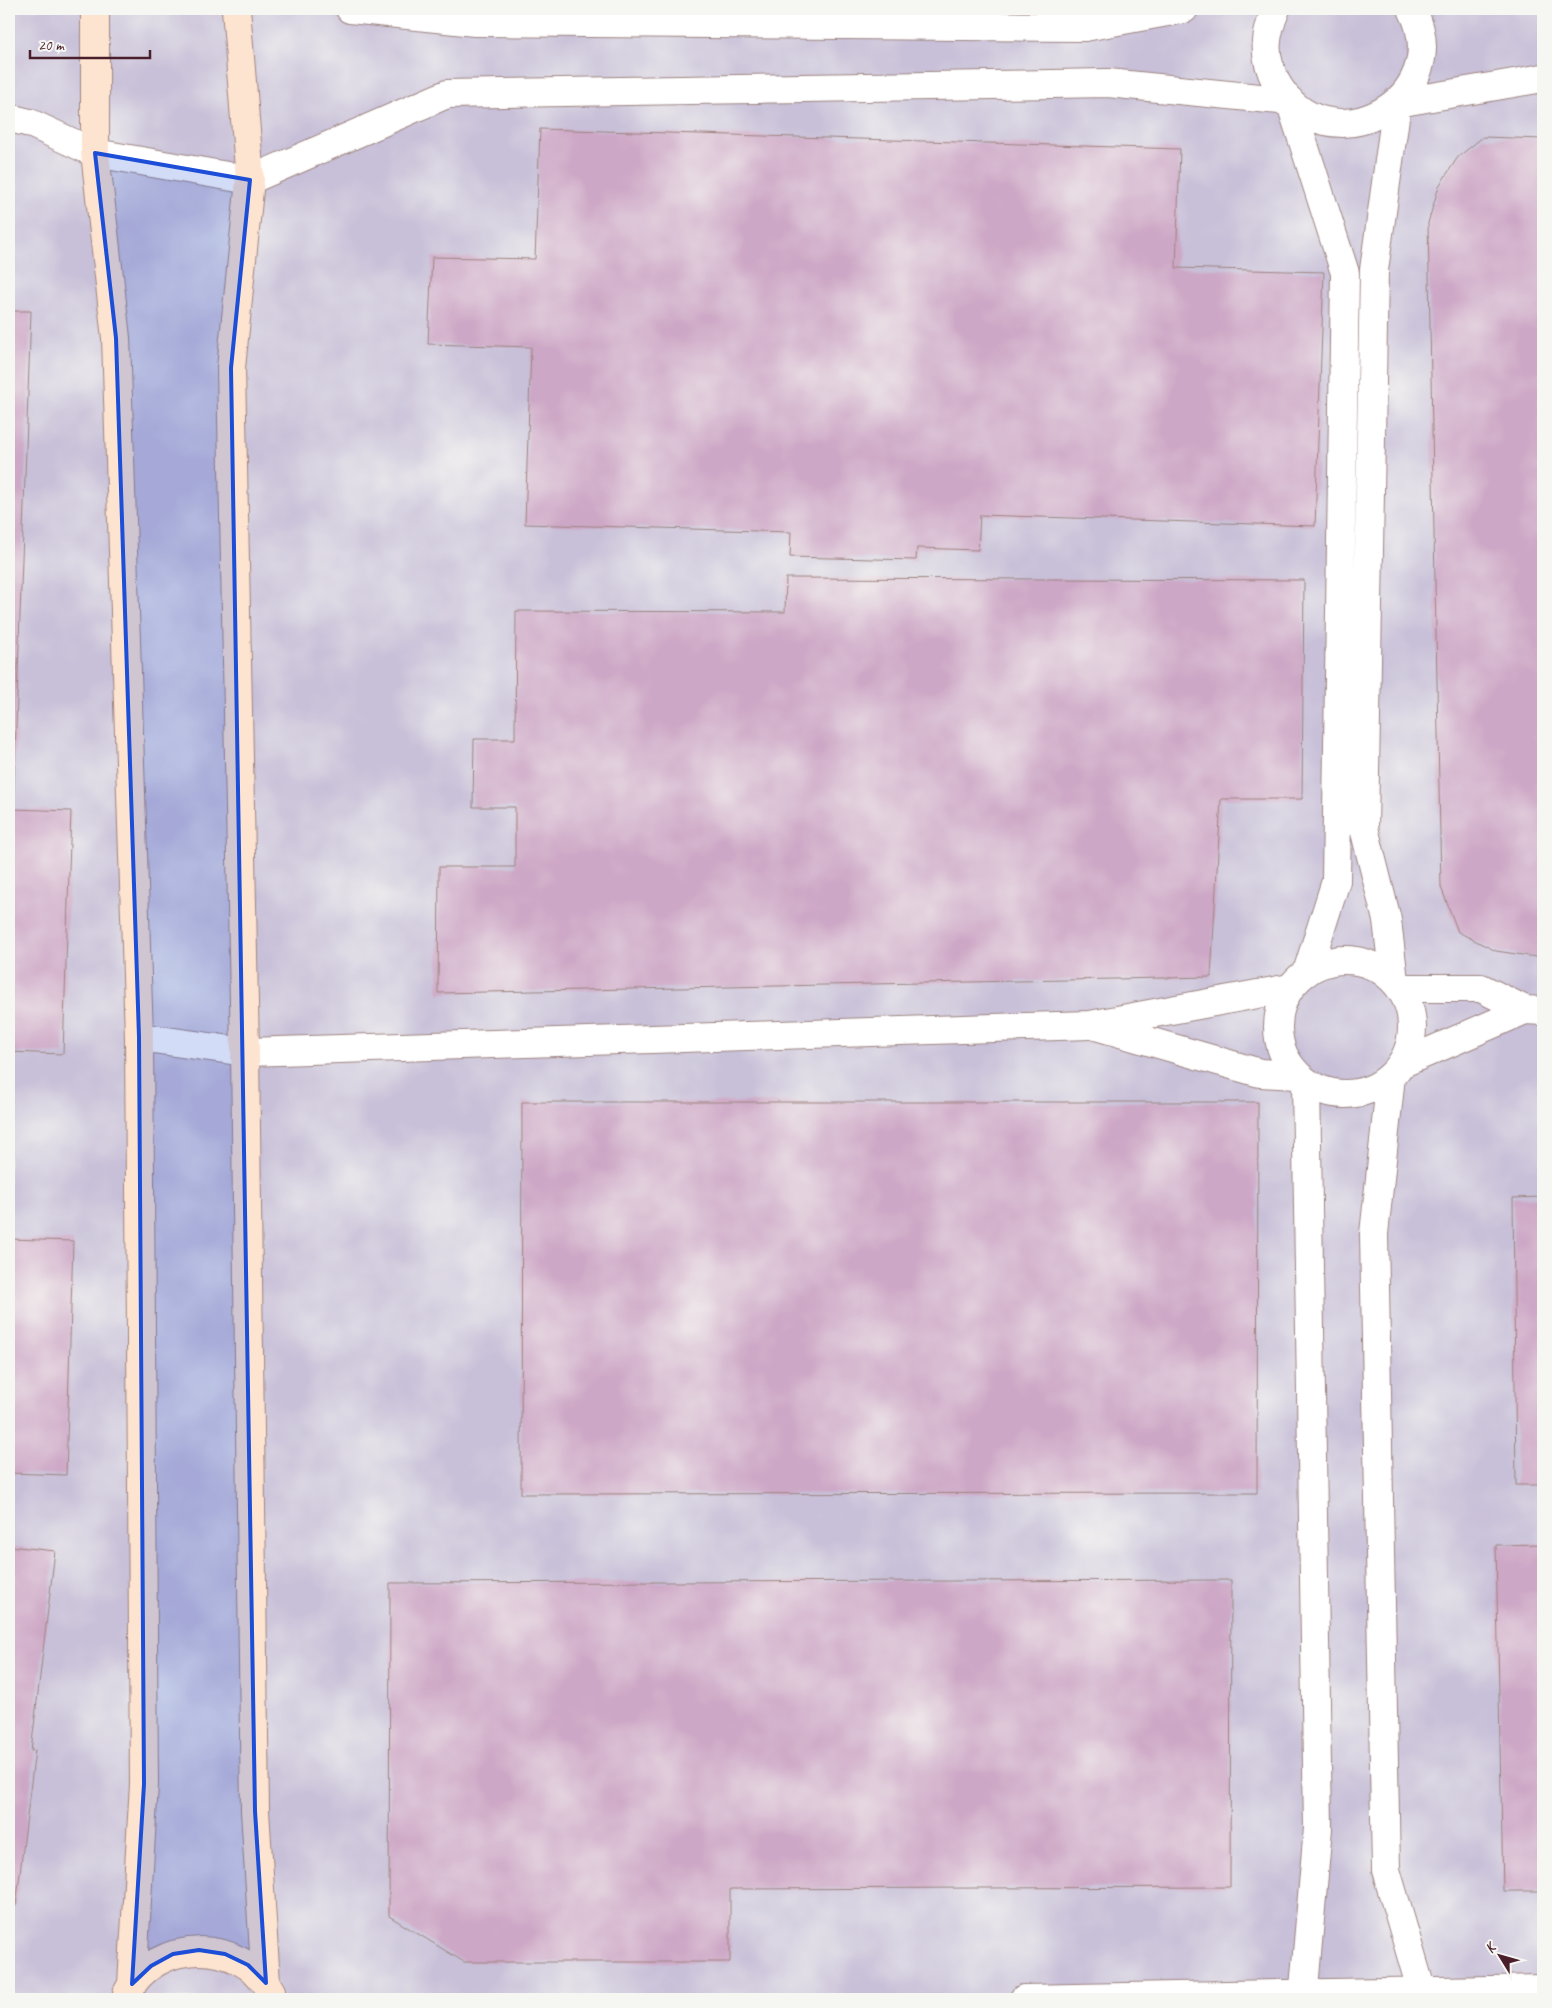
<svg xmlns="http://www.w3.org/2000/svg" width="1552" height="2008" viewBox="0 0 1552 2008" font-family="Caveat,sans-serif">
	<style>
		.industrial { fill: #c8c0d8 }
		.building { fill: #cda7c6 }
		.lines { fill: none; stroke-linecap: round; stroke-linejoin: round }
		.street-casing { stroke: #9d8480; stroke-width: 30 }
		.secondary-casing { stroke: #9d8480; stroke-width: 30 }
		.street { stroke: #fff; stroke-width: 28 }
		.secondary { stroke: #fde4d1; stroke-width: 28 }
		.marked { fill: #1d4ed8; fill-opacity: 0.2; stroke: #1d4ed8; stroke-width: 4; stroke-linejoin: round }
	</style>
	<rect width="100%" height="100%" fill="#f6f6f2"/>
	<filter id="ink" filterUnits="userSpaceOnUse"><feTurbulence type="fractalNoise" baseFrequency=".02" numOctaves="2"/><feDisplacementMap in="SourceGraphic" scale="10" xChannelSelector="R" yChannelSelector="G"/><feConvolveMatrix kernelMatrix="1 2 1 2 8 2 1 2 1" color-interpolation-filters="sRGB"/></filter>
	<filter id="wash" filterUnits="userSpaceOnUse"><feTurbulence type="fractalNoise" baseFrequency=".0096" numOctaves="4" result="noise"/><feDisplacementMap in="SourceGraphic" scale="20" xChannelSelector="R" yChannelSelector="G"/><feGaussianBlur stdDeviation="1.12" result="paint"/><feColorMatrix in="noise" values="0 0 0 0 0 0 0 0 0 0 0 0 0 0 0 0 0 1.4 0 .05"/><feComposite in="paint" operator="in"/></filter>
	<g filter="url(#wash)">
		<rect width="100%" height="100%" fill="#f0e9d5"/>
		<path class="industrial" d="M9 9H1543V1999H9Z"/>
		<g id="blocks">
			<path class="building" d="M540 129 1180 149 1176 268 1324 272 1315 526 980 515 978 550 917 548 916 560 790 557 791 532 525 524 531 347 428 344 432 257 535 259Z
				M1483 137 1543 139V958L1496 951 1458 932 1441 887 1428 223 1439 186 1458 157Z
				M9 311H31L13 809 71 811 63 1054 9 1052Z
				M786 578 1304 580 1302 799H1221L1211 977 438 993 439 867H515V807H473L474 739H515L516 611 785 612Z
				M522 1102H1258L1257 1493 521 1494Z
				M1543 1197V1485H1516L1513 1198Z
				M9 1239 73 1241 66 1475 9 1473Z
				M1543 1544V1891H1503L1496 1545Z
				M9 1546 55 1551 31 1751 35 1750 16 1906 9 1905Z
				M1231 1580 1230 1887 730 1889V1962H464L389 1916 390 1583Z"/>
		</g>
	</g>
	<g filter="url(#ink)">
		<use href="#blocks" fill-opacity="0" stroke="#9d8480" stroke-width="1"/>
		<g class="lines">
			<defs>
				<path id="street" d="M350 9 475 22 1085 27 1184 9
					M1276 9C1265 35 1262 55 1276 82 1325 171 1459 100 1412 9
					M9 118 30 123 95 153 250 180 447 94 1108 83 1290 101 1345 273 1336 881 1307 972
					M1278 1027a67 67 0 1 1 134 0a67 67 0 1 1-134 0Z
					M1394 981 1387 920 1364 828 1374 270 1397 103 1543 78
					M1400 988H1481L1525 1010 1543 1011
					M1096 1026 1260 1073 1298 1075
					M139 1037 245 1052 1090 1025 1290 988
					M1401 1064 1525 1010
					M1391 1076 1374 1234 1386 1870 1424 1999
					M1024 1999 1543 1989
					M1303 1999 1318 1828 1306 1082"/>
				<path id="secondary" d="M95 9V153L116 338 139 1037 144 1784 132 1984
					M236 9 250 180 231 368 245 1052 255 1811 266 1983
					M127 1993C155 1938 241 1937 271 1991"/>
			</defs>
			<use href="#street" class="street-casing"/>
			<use href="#secondary" class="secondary-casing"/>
			<use href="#street" class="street"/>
			<use href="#secondary" class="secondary"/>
		</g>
	</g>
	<path class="marked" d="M95 153 250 180 231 368 255 1811 266 1983 248 1965 225 1954 199 1950 173 1954 151 1966 132 1984 144 1784 139 1037 116 338Z"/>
	<rect width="1552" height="2008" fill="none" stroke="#f6f6f2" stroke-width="30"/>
	<g transform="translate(1500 1956) rotate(307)" stroke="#f6f6f2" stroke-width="4" paint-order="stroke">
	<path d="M0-4L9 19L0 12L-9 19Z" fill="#4a1f2b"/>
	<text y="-8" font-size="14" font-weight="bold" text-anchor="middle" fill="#4a1f2b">K</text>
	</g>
	<path d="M30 50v8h120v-8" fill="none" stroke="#4a1f2b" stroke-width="2.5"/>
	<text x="38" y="50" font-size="15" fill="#4a1f2b" stroke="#f6f6f2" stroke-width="4" paint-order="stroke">20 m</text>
</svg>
